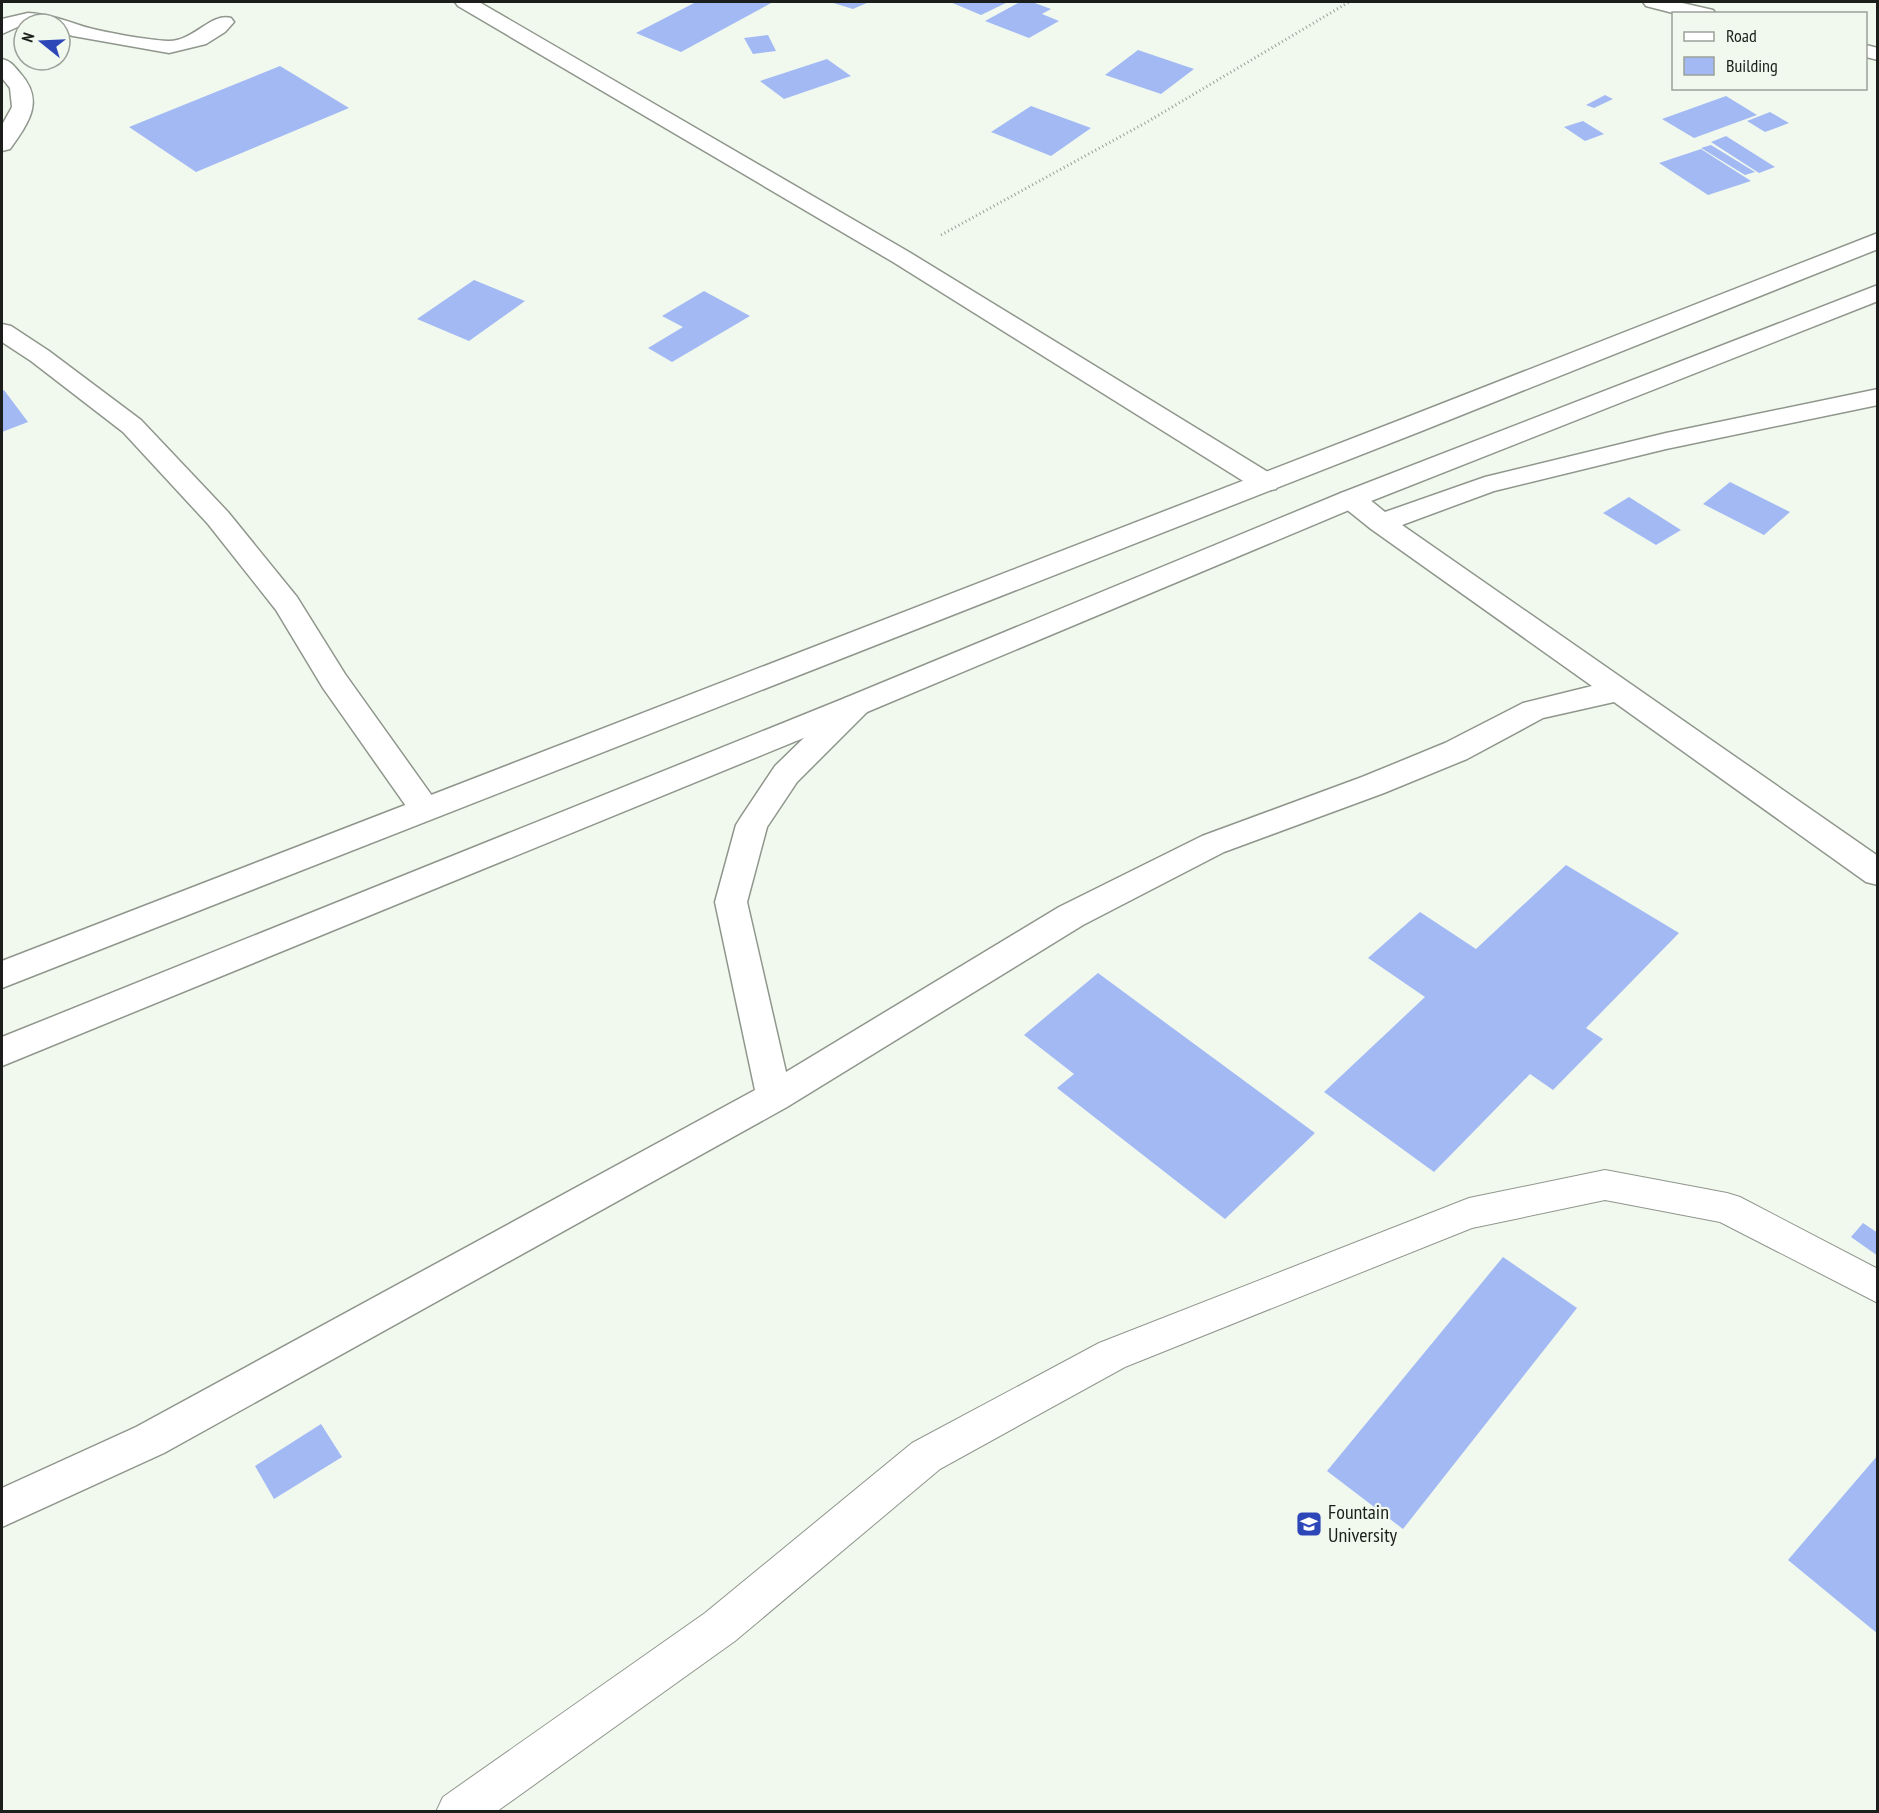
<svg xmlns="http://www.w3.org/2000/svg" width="1879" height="1813" viewBox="0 0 1879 1813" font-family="'PT Sans Narrow',sans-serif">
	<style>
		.building { fill: #a2b9f4 }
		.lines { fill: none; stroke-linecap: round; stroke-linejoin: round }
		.lane-casing { stroke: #8f968c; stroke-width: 2 }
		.street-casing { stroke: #8f968c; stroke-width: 3 }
		.highway-casing { stroke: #8f968c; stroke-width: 3 }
		.path { stroke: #999f96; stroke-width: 3; stroke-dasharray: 1 3; stroke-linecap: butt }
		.lane { fill: #fff; fill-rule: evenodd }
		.street { fill: #fff; fill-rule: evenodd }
		.highway { fill: #fff; fill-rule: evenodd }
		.labels { text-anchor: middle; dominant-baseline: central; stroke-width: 4.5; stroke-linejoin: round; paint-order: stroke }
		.near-poi-label { font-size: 20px; fill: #1b1e1a; stroke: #f1f9ee; text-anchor: start }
	</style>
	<rect width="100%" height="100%" fill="#f1f9ee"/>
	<path class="building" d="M696 2H773L681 52 636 33Z
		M830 2H869L853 9Z
		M950 2H1008L981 15Z
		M1020 2H1032L1051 9 1042 14 1059 21 1029 38 985 21Z
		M768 35 776 51 753 54 744 38Z
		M1138 50 1194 69 1161 94 1105 75Z
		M827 59 851 76 784 99 760 81Z
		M280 66 349 108 196 172 129 127Z
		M1605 95 1613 99 1594 108 1586 105Z
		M1726 96 1757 115 1694 138 1662 119Z
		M1031 106 1091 128 1051 156 991 132Z
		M1770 112 1789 123 1765 132 1747 121Z
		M1583 121 1604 134 1585 141 1564 127Z
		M1726 136 1775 167 1759 173 1711 142Z
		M1711 145 1755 172 1745 175 1701 148Z
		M1701 149 1751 181 1708 195 1659 163Z
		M474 280 525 301 469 341 417 319Z
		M704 291 750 316 672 362 648 348 683 327 662 316Z
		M4 390 28 422 2 432V391Z
		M1730 482 1790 512 1764 535 1703 504Z
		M1629 497 1681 530 1656 545 1603 513Z
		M1566 865 1679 933 1586 1028 1603 1039 1553 1090 1530 1074 1434 1172 1324 1092 1425 997 1368 958 1420 912 1476 949Z
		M1098 973 1315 1133 1225 1219 1057 1088 1074 1074 1024 1035Z
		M1863 1223 1878 1233V1256L1851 1237Z
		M1503 1257 1577 1308 1403 1529 1327 1471Z
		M321 1424 342 1457 274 1499 255 1466Z
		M1878 1455V1634L1788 1560Z"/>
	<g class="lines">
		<defs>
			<path id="lane" d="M1605 1170 1727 1193 1740 1197 1878 1269V1303L1720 1222 1605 1200 1472 1228 1125 1367 940 1469 735 1641 496 1812H436L443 1797 705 1613 912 1443 1099 1343 1469 1198Z"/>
			<path id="street" d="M455 2H479L909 252 1276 477 1280 483 1276 489 1266 491 1256 489 893 262 458 6Z
				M1643 2H1678L1713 10 1716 14H1677L1646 6Z
				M28 13C47 14 64 20 82 26 101 32 148 40 168 41 193 42 211 12 231 18L234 22 225 32 206 44 169 53 73 36 60 32V24H24L2 34V19Z
				M1866 45 1878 48V60L1866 57Z
				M2 59C11 61 14 66 20 73 45 101 29 122 10 149L2 151V125L12 107 10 88 2 78Z
				M2 324 11 326 49 351 141 420 228 512 297 597 345 674 435 800 440 808 435 816 424 819 413 816 323 688 276 610 208 524 123 432 31 361 2 342Z
				M1878 389V405L1666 449 1494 491 1402 525 1878 856V885L1866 882 1614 702 1543 718 1467 759 1384 793 1224 852 1083 925 787 1107 164 1453 2 1527V1488L136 1427 755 1090 715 902 736 825 741 817 775 766 845 698 856 695 867 698 871 705 867 712 797 782 767 827 747 902 786 1072 1059 907 1202 836 1362 777 1445 743 1523 703 1592 686 1371 529 1341 505 1337 499 1341 493C1360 488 1371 501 1385 512L1485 477 1666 433Z"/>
			<path id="highway" d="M1878 233V249L1419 432 2 988V961L1400 420Z
				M1878 285V301L1361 505 867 712 2 1066V1037L845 698 1341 493Z"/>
		</defs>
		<use href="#lane" class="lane-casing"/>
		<use href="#street" class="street-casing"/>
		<use href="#highway" class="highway-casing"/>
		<path class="path" d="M941 235 1147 122 1349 2"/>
		<use href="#lane" class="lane"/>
		<use href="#street" class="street"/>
		<use href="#highway" class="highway"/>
	</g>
	<defs>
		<symbol id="university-square" viewBox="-11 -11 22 22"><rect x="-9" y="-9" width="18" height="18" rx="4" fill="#2e47b8" stroke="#f1f9ee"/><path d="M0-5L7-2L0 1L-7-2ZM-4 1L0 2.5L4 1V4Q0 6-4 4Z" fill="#fff"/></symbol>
	</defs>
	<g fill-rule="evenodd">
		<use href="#university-square" x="1294" y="1509" width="30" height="30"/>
	</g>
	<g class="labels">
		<g class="near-poi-label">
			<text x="1328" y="1512">Fountain<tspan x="1328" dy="23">University</tspan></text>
		</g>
	</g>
	<rect width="1879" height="1813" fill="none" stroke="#1b1e1a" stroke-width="6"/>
	<rect x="1672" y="12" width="195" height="78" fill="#f1f9ee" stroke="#9ba199" stroke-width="1.5"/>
	<rect x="1684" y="32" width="30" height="9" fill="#ffffff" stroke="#9ba199" stroke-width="1.5"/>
	<text x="1726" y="42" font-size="18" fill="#1b1e1a">Road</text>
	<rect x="1684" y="57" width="30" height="18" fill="#a2b9f4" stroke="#9ba199" stroke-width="1.5"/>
	<text x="1726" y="72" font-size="18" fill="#1b1e1a">Building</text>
	<g transform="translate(42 42) rotate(288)"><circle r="28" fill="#f1f9ee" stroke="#9ba199" stroke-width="1.5"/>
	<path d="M0-4.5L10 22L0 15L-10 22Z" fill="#2e47b8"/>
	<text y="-9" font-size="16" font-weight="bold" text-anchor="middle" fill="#1b1e1a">N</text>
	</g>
</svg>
